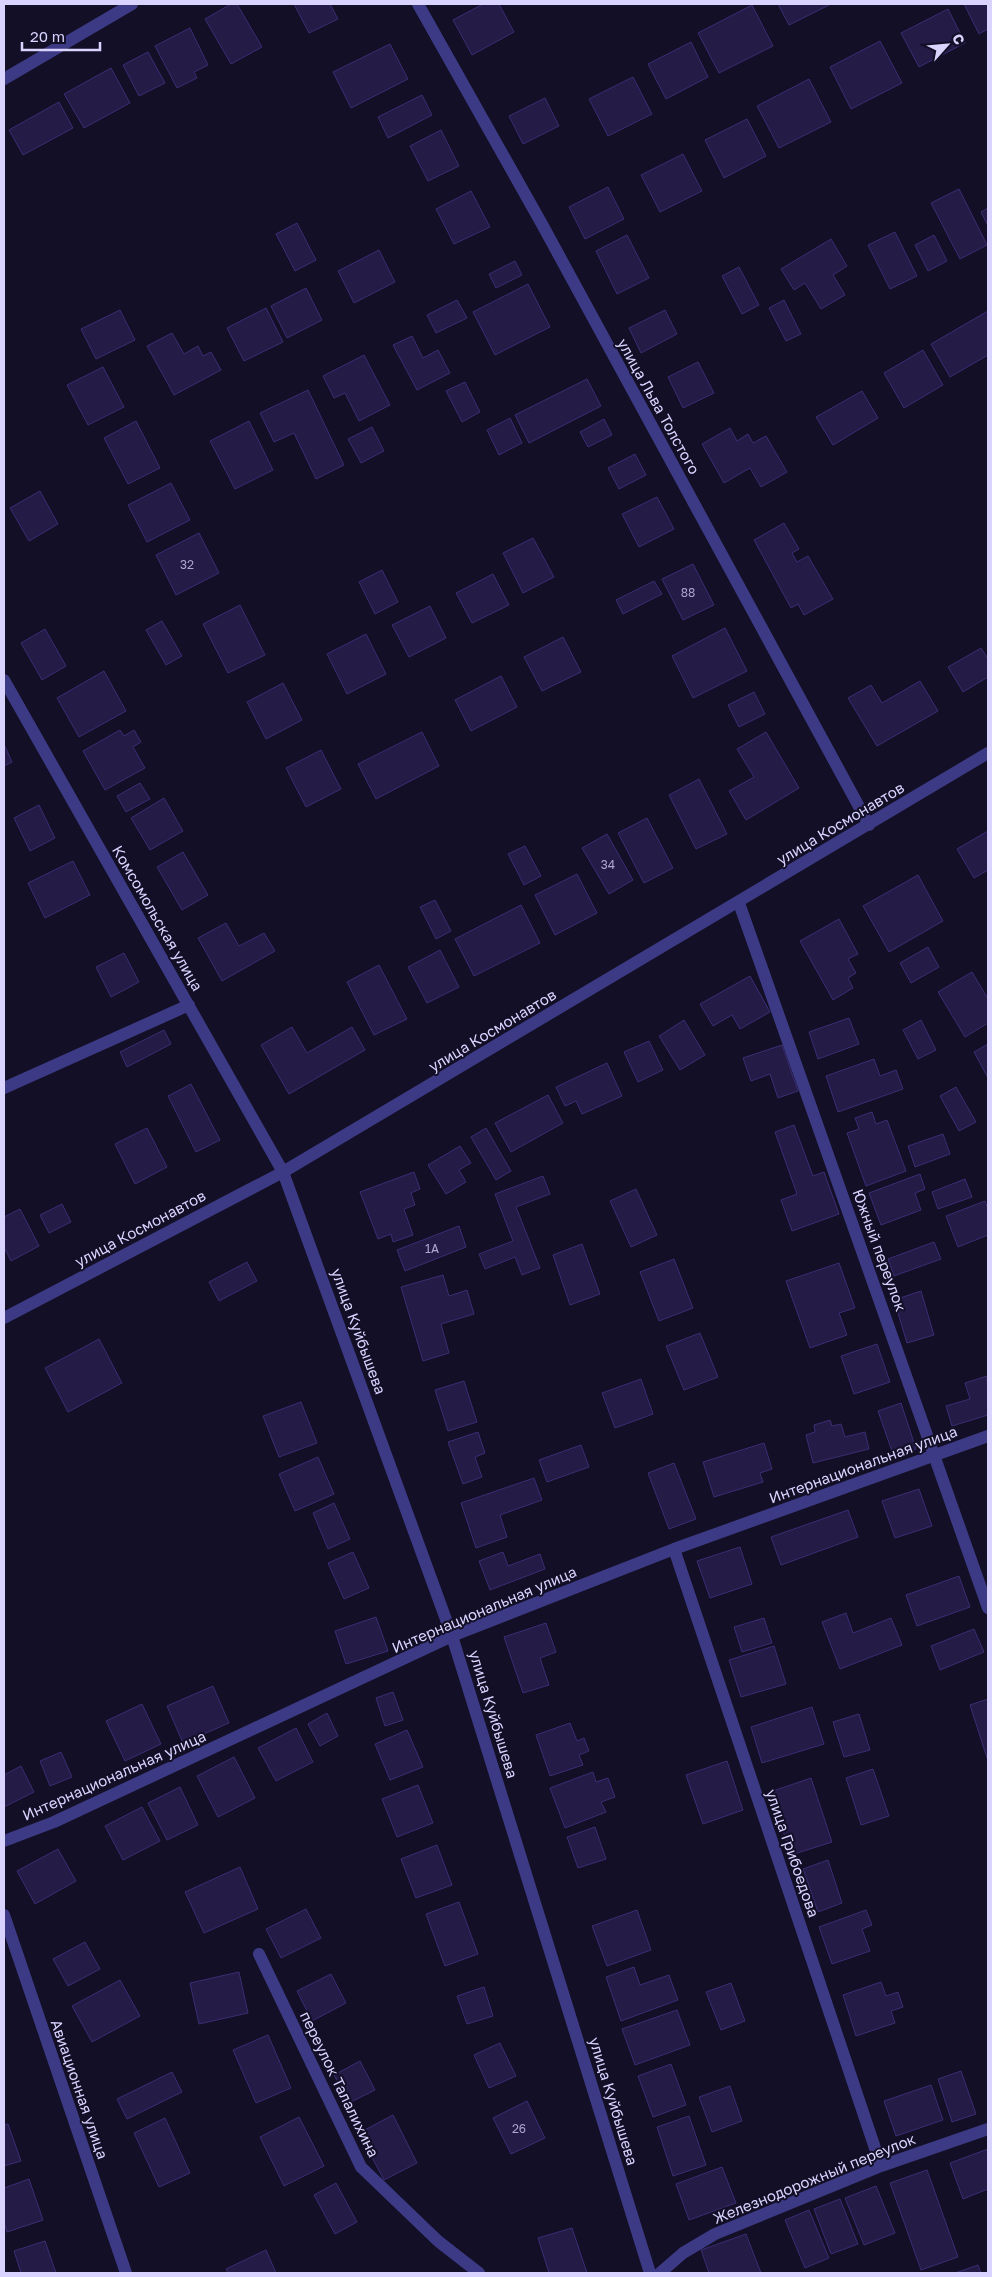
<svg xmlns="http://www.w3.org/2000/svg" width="992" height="2277" viewBox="0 0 992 2277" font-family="'Golos Text',sans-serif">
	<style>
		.building { fill: #241b47; stroke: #3b2d73 }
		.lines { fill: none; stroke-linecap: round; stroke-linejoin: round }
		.minor { stroke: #3d3a85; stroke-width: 12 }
		.labels { text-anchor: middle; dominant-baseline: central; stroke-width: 4; stroke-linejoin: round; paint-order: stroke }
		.number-label { font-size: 12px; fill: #aca6d1 }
		.street-label { font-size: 15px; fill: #d9d4ff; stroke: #130f26 }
	</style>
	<rect width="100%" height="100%" fill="#130f26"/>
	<path class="building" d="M231 4H237L262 47 231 64 205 19Z
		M294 4H330L338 19 309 33Z
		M483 4H499L514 32 472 55 453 20Z
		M778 4H831L789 25Z
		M964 4H988V29L979 34Z
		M752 5 773 46 719 73 698 33Z
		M948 9 965 43 919 67 901 33Z
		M190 28 208 65 194 72 197 78 177 88 155 46Z
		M880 41 902 83 851 109 830 67Z
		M691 42 708 77 666 99 648 64Z
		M390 44 408 79 351 108 333 72Z
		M148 52 165 83 139 96 123 65Z
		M111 68 130 103 84 128 64 94Z
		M633 77 652 114 608 136 589 99Z
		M809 79 831 122 779 148 757 106Z
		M422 95 432 115 388 138 378 117Z
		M545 98 559 126 523 144 509 116Z
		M59 102 73 128 23 155 9 130Z
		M747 119 766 156 724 178 705 140Z
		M441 130 459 166 428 181 410 146Z
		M683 154 702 191 660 212 641 175Z
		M608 187 624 219 585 239 569 207Z
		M959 189 987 245 960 259 931 203Z
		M471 191 490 227 454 244 436 209Z
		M988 208V226L981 212Z
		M297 223 316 260 295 271 276 234Z
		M895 232 917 276 890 289 868 245Z
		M627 235 649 278 617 294 596 251Z
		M934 235 947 261 928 271 915 245Z
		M831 239 847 266 833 275 845 295 821 309 805 283 794 290 781 269Z
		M379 250 395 282 354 303 338 271Z
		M515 261 522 275 496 288 489 274Z
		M739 267 759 305 742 314 722 276Z
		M528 284 550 327 495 355 473 312Z
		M306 288 322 320 287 338 271 306Z
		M457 300 467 318 436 333 427 315Z
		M784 300 801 334 786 341 769 308Z
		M266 308 283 342 244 361 227 328Z
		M120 310 135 340 96 359 81 329Z
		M665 310 677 334 641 353 629 328Z
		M988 311V355L950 377 931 344Z
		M172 333 184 354 198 346 203 356 211 352 221 370 174 395 147 346Z
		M412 336 423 358 438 350 450 373 417 390 393 345Z
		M923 350 943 385 904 408 884 373Z
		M364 355 390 405 359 421 345 393 334 398 323 376Z
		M698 362 714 393 683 408 668 377Z
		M103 367 124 407 88 425 67 385Z
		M587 379 601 406 529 443 515 415Z
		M465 382 480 412 462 422 446 391Z
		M308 390 344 465 316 479 294 433 274 442 260 413Z
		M862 391 878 418 833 445 816 417Z
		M510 418 522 443 499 455 487 430Z
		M604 419 612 435 588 447 580 432Z
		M136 421 160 468 128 484 104 438Z
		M249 421 273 470 235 489 210 441Z
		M372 427 384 451 361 463 348 439Z
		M730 428 737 441 748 434 753 443 766 436 787 472 761 487 750 468 724 483 702 444Z
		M635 454 646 475 619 489 608 468Z
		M171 483 190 520 147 542 128 505Z
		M40 491 58 524 29 541 10 508Z
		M657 497 674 529 639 547 622 514Z
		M784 523 799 549 792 553 797 562 808 556 833 599 804 615 798 604 791 608 754 540Z
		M199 533 219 573 176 595 156 555Z
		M533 538 554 577 523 593 503 553Z
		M693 564 714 605 683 620 662 579Z
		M382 570 398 602 375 614 359 582Z
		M493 574 509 605 472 623 456 593Z
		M654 581 662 594 623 614 616 600Z
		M240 605 265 655 228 673 203 624Z
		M430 606 446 638 409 657 392 625Z
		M162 621 182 656 166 665 146 630Z
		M725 628 747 671 693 698 672 656Z
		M45 629 66 666 42 680 21 643Z
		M366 634 386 674 347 694 327 654Z
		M563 637 581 672 542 691 524 657Z
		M981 648 988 659V677L963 692 948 667Z
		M104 671 126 711 79 737 57 698Z
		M501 676 517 707 471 731 455 700Z
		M920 681 938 711 877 746 848 698 871 685 882 703Z
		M283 683 302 720 266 739 247 702Z
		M754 692 765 714 739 727 728 705Z
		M120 730 124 736 134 730 141 742 133 747 145 768 105 790 83 751Z
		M422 732 439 766 376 799 358 764Z
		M766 732 799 788 746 820 729 791 754 777 737 749Z
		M4 744 12 762 4 766Z
		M321 750 341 789 306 807 286 768Z
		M699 779 727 834 696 849 669 795Z
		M140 783 150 799 126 812 117 796Z
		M164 798 183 831 150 850 131 818Z
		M39 805 55 838 30 851 14 818Z
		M647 818 673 868 644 883 618 833Z
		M988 831V870L974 878 957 849Z
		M607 834 633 880 609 894 582 848Z
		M525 846 541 876 524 885 508 854Z
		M183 852 208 895 182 910 157 867Z
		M73 861 90 895 45 918 28 883Z
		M577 874 597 913 555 935 535 895Z
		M918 875 943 921 889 952 863 906Z
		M435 900 451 931 436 939 420 907Z
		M521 905 540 943 474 976 455 939Z
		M839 919 858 954 848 959 856 973 848 978 853 988 833 1000 800 941Z
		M226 923 239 946 264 933 275 951 222 981 198 938Z
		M928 947 939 967 911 983 900 963Z
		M440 950 459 987 427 1003 408 967Z
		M124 953 139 982 111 997 96 967Z
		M379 965 407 1019 374 1035 347 982Z
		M972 972 988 999V1023L965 1037 938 992Z
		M750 976 770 1012 740 1029 732 1015 713 1026 700 1004Z
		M849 1018 859 1044 818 1059 809 1032Z
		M684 1020 705 1055 680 1070 659 1036Z
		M921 1020 936 1050 918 1059 903 1030Z
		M292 1027 307 1053 352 1027 365 1050 289 1094 261 1045Z
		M164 1030 171 1044 127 1067 120 1052Z
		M649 1041 663 1070 638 1082 624 1052Z
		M988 1044V1078L974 1052Z
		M782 1045 798 1091 778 1098 770 1074 751 1081 743 1058Z
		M874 1059 880 1076 896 1070 903 1089 838 1112 826 1076Z
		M607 1063 622 1096 582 1114 576 1101 565 1106 556 1087Z
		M191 1084 220 1140 196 1152 168 1096Z
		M956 1087 976 1122 959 1131 940 1096Z
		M548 1095 563 1123 511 1152 495 1123Z
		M872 1112 876 1124 887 1120 906 1171 866 1186 847 1133 859 1129 855 1118Z
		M794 1125 813 1176 824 1172 839 1214 792 1231 781 1200 797 1194 775 1132Z
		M147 1128 167 1167 135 1184 115 1144Z
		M486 1128 511 1171 496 1180 471 1137Z
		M943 1134 950 1154 915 1167 908 1146Z
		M460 1146 471 1163 459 1170 466 1182 446 1194 428 1165Z
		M414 1172 420 1189 411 1193 415 1205 404 1209 413 1235 393 1242 391 1234 378 1239 360 1192Z
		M920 1174 925 1189 915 1193 921 1210 881 1225 869 1193Z
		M543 1176 550 1194 516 1207 540 1268 522 1275 515 1257 485 1269 479 1254 513 1241 495 1194Z
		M965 1179 972 1197 938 1209 932 1192Z
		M636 1189 657 1235 631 1247 610 1201Z
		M985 1201 988 1209V1235L958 1247 946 1216Z
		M62 1204 71 1222 49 1233 40 1215Z
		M20 1209 39 1246 11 1261 4 1247V1217Z
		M459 1226 466 1247 405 1271 397 1250Z
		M934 1242 941 1259 894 1276 888 1259Z
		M582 1244 600 1294 570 1305 553 1255Z
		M674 1259 693 1308 659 1321 640 1272Z
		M247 1262 257 1281 219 1301 209 1282Z
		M839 1263 855 1308 839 1313 847 1335 810 1348 786 1281Z
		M443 1275 449 1296 467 1290 474 1314 441 1324 449 1353 423 1361 401 1287Z
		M921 1291 934 1335 907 1343 894 1300Z
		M700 1333 718 1377 684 1390 666 1346Z
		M99 1339 122 1383 68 1412 45 1368Z
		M877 1344 890 1382 854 1394 841 1356Z
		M987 1376 988 1415 952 1426 946 1406 970 1399 965 1383Z
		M641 1379 653 1414 615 1428 602 1393Z
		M464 1381 477 1422 448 1431 435 1390Z
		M301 1402 317 1443 279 1457 263 1416Z
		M901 1403 916 1449 894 1457 878 1411Z
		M830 1420 832 1426 841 1424 845 1437 865 1432 869 1449 813 1463 806 1435 815 1432 814 1425Z
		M478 1432 485 1453 475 1457 482 1477 463 1484 448 1442Z
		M764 1443 772 1469 760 1473 763 1482 714 1497 703 1462Z
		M581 1445 589 1467 547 1482 539 1460Z
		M318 1457 334 1494 295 1511 279 1474Z
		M674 1463 696 1519 669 1529 648 1473Z
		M534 1478 542 1500 500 1515 507 1537 476 1548 461 1503Z
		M919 1489 932 1526 895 1538 882 1501Z
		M334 1503 350 1539 328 1549 313 1513Z
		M848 1510 858 1537 781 1565 771 1537Z
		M740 1547 752 1584 710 1598 697 1561Z
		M353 1552 369 1588 344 1599 328 1563Z
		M503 1552 508 1566 540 1554 545 1569 490 1590 479 1561Z
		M959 1576 970 1607 917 1626 906 1595Z
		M846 1613 853 1633 891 1618 902 1645 840 1669 822 1622Z
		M376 1617 388 1651 346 1664 335 1631Z
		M764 1618 772 1643 742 1652 734 1627Z
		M546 1623 556 1652 540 1658 549 1685 523 1693 504 1637Z
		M974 1629 984 1652 940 1670 931 1646Z
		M774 1646 786 1684 741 1697 729 1660Z
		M213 1686 229 1723 183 1743 167 1706Z
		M393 1692 403 1720 385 1726 376 1698Z
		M988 1699V1761L970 1705Z
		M142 1704 161 1744 125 1761 106 1721Z
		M812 1707 824 1744 762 1763 751 1727Z
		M327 1713 338 1736 320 1746 308 1724Z
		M859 1714 870 1750 844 1757 833 1722Z
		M570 1723 577 1741 584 1738 589 1751 579 1755 583 1765 550 1776 536 1735Z
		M296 1728 313 1762 276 1781 258 1748Z
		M407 1730 423 1767 390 1780 375 1744Z
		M61 1752 72 1777 50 1786 40 1761Z
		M234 1757 255 1798 218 1817 197 1776Z
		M727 1761 743 1810 703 1824 686 1775Z
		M21 1766 34 1792 4 1807V1775Z
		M873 1769 889 1816 861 1825 846 1778Z
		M593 1772 596 1782 608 1778 615 1797 601 1802 606 1812 565 1828 550 1788Z
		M811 1778 832 1842 791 1855 770 1792Z
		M418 1785 433 1823 397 1837 382 1799Z
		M180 1787 198 1825 167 1840 148 1803Z
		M142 1807 160 1841 123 1860 105 1826Z
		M595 1827 606 1859 578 1868 567 1837Z
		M437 1845 452 1885 416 1898 401 1859Z
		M58 1849 76 1881 35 1904 17 1871Z
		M828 1860 842 1903 818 1912 803 1869Z
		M240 1867 258 1909 204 1933 185 1892Z
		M459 1902 478 1954 445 1966 426 1914Z
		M306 1909 321 1938 281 1958 266 1929Z
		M637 1910 651 1950 607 1966 592 1926Z
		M866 1910 872 1925 862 1929 870 1951 832 1964 819 1927Z
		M85 1942 100 1969 68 1986 53 1959Z
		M634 1967 640 1985 669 1975 678 2000 621 2021 606 1977Z
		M239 1972 248 2013 199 2024 190 1983Z
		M331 1974 346 2003 312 2021 297 1991Z
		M120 1980 140 2016 92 2042 72 2006Z
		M881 1982 886 1996 898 1992 903 2007 891 2011 895 2023 856 2036 843 1995Z
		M731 1983 745 2021 721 2030 706 1992Z
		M484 1987 493 2016 467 2024 457 1996Z
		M677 2010 690 2045 635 2065 622 2029Z
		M268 2035 291 2088 256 2103 233 2050Z
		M500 2043 516 2076 489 2088 474 2055Z
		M360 2061 375 2090 349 2103 334 2075Z
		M671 2064 686 2105 653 2117 638 2076Z
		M961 2071 976 2114 952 2122 938 2079Z
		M172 2072 182 2092 127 2119 117 2099Z
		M931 2085 943 2120 896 2136 884 2101Z
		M730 2086 742 2121 712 2132 699 2097Z
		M527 2101 545 2138 511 2154 493 2118Z
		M393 2115 417 2163 384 2180 359 2133Z
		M689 2116 706 2165 673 2176 657 2127Z
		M299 2117 324 2166 284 2186 260 2137Z
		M165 2118 190 2173 159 2187 134 2133Z
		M8 2124 21 2161 4 2166V2125Z
		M988 2149V2189L963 2199 950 2163Z
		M722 2167 736 2203 689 2220 676 2184Z
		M927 2170 958 2257 921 2270 890 2183Z
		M29 2179 43 2220 7 2232 4 2222V2188Z
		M336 2183 357 2222 335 2234 314 2195Z
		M876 2186 895 2233 864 2245 845 2198Z
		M840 2199 858 2244 831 2254 814 2209Z
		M809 2210 829 2258 805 2268 785 2220Z
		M572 2228 587 2273H549L538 2238Z
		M746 2234 761 2273H709L701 2250Z
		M45 2241 56 2273H21L14 2251Z
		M266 2250 276 2273H228L226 2269Z
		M978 2265 981 2273H955Z"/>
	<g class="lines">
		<path class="minor" d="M418 4 543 226 869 825
			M4 79 132 4
			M4 680 283 1172 452 1636 650 2273
			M739 903 988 1608
			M4 1088 189 1005
			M4 1318 283 1172 988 753
			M674 1549 881 2166
			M4 1841 54 1822 452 1636 674 1549 988 1436
			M4 1915 126 2273
			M259 1954 361 2167 438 2241 479 2273
			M660 2273 683 2253 715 2234 881 2166 988 2129"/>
	</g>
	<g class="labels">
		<g class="number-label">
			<text x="187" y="564">32</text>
			<text x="688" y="592">88</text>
			<text x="608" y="864">34</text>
			<text x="432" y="1248">1А</text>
			<text x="519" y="2128">26</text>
		</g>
		<g class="street-label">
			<text transform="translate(659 406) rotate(61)">улица Льва Толстого</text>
			<text transform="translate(840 823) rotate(-31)">улица Космонавтов</text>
			<text transform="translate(158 918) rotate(60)">Комсомольская улица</text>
			<text transform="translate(492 1030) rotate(-31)">улица Космонавтов</text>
			<text transform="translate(140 1228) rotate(-28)">улица Космонавтов</text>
			<text transform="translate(880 1250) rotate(70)">Южный переулок</text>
			<text transform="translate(359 1331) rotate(70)">улица Куйбышева</text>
			<text transform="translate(863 1464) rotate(-20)">Интернациональная улица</text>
			<text transform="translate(484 1609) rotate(-23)">Интернациональная улица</text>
			<text transform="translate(494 1714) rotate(73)">улица Куйбышева</text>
			<text transform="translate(114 1775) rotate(-24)">Интернациональная улица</text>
			<text transform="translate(793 1853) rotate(71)">улица Грибоедова</text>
			<text transform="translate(340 2084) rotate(64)">переулок Талалихина</text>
			<text transform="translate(80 2089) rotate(71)">Авиационная улица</text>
			<text transform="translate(614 2101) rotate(73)">улица Куйбышева</text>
			<text transform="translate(814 2178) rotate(-22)">Железнодорожный переулок</text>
		</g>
	</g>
	<rect width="992" height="2277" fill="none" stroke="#d9d4ff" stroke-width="10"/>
	<g transform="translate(947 45) rotate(63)" stroke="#130f26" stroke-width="4" paint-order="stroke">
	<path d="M0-4L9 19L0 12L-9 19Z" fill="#d9d4ff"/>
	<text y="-8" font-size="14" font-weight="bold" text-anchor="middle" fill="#d9d4ff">С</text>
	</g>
	<path d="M22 42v8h78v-8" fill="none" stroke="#d9d4ff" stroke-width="2.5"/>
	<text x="30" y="42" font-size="15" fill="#d9d4ff" stroke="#130f26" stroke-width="4" paint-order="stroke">20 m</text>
</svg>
